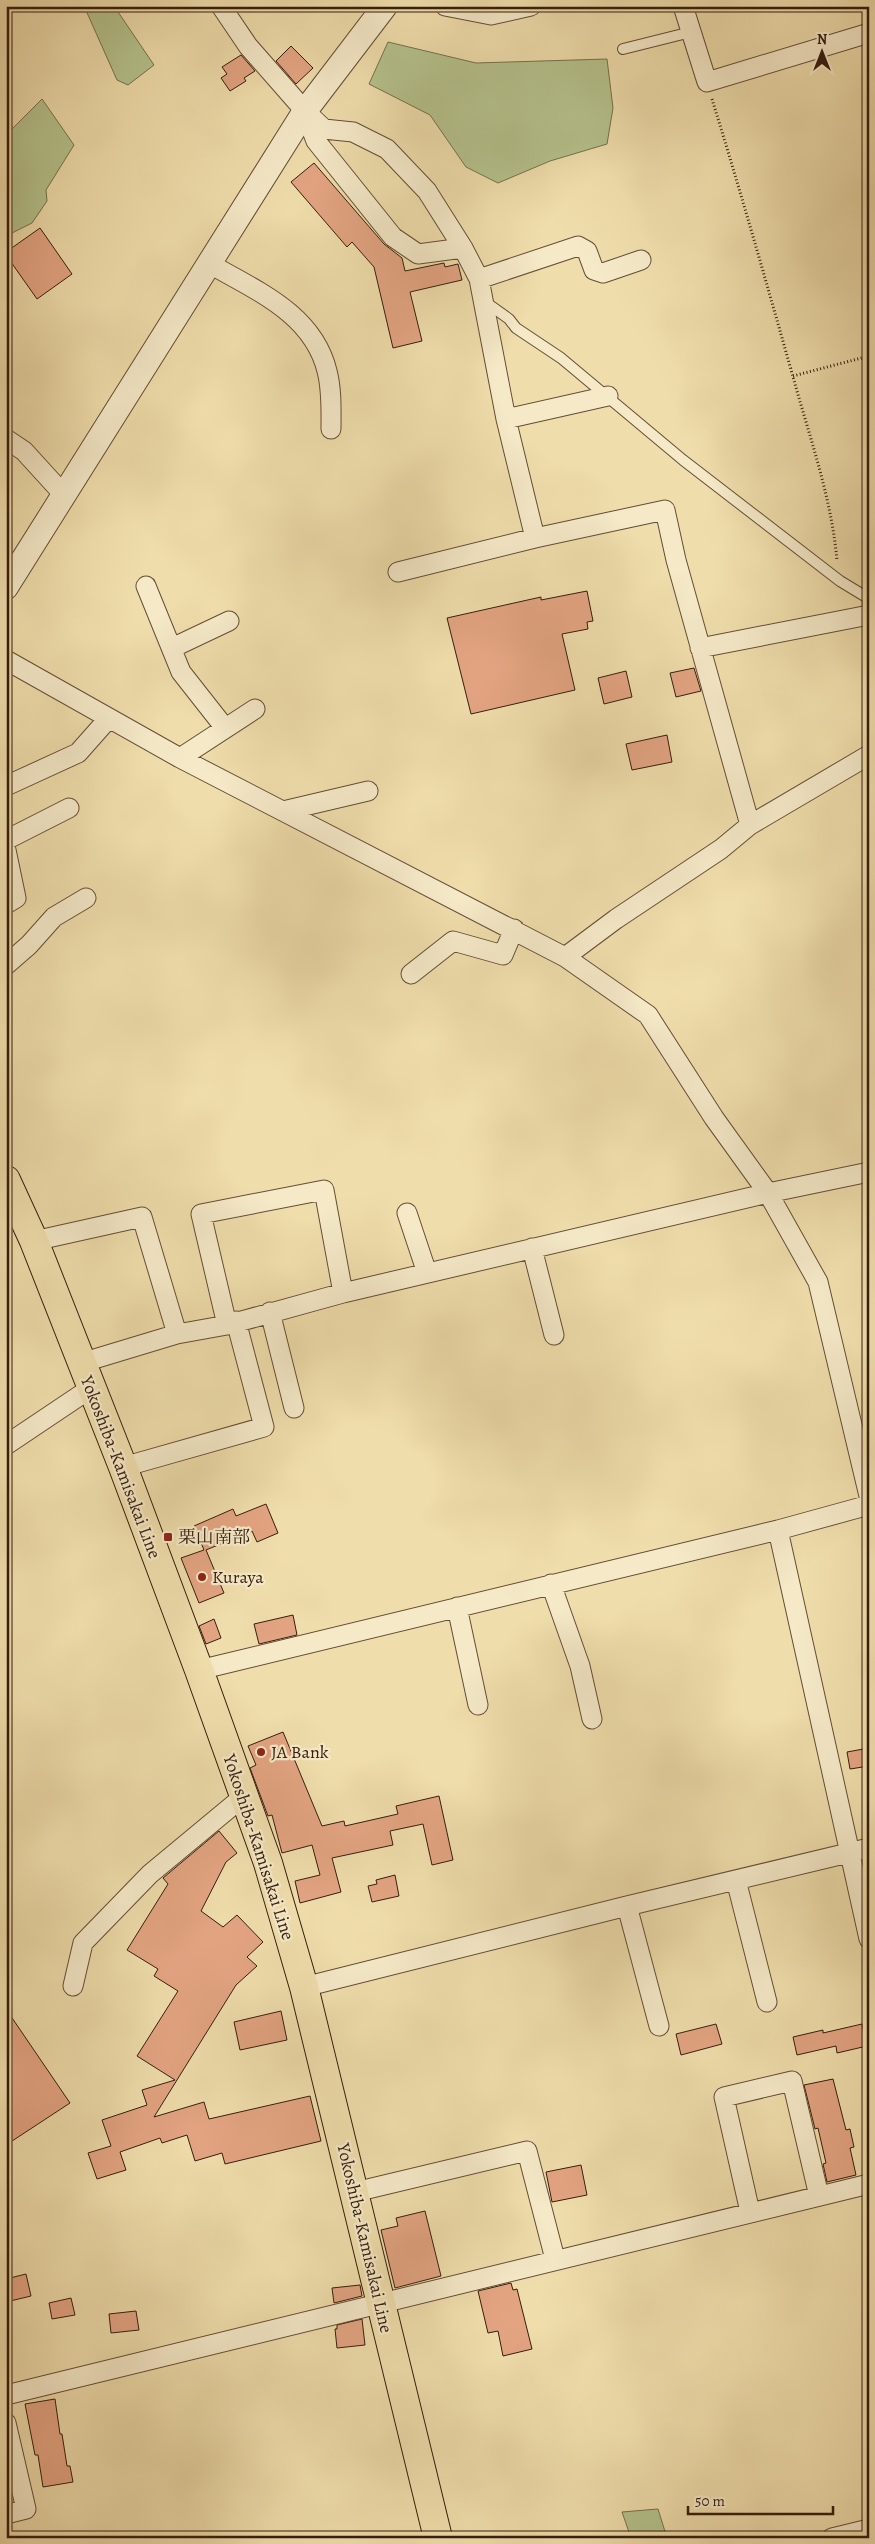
<svg xmlns="http://www.w3.org/2000/svg" width="875" height="2544" viewBox="0 0 875 2544" font-family="Alegreya,'Noto Serif JP',serif">
	<style>
		.green { fill: #b5c28c; stroke: #75704d }
		.building { fill: #e3a482; stroke: #351d0e }
		.lines { fill: none; stroke-linecap: round; stroke-linejoin: round }
		.service-casing { stroke: #644d35; stroke-width: 12 }
		.minor-casing { stroke: #644d35; stroke-width: 21 }
		.tertiary-casing { stroke: #644d35; stroke-width: 26 }
		.primary-casing { stroke: #351d0e; stroke-width: 30 }
		.path { stroke: #351d0e; stroke-width: 3; stroke-dasharray: 1 2.5; stroke-linecap: butt }
		.service { stroke: #f5e9c8; stroke-width: 10 }
		.minor { stroke: #f5e9c8; stroke-width: 19 }
		.tertiary { stroke: #f5e9c8; stroke-width: 24 }
		.primary { stroke: #efddab; stroke-width: 28 }
		.poi-dot { fill: #8f2418; stroke: #f5e9c8; stroke-width: 2 }
		.labels { text-anchor: middle; dominant-baseline: central; stroke-width: 4.5; stroke-linejoin: round; paint-order: stroke }
		.street-label { font-size: 18px; fill: #351d0e; stroke: #f5e9c8 }
		.poi-label { font-size: 18px; fill: #351d0e; stroke: #f5e9c8; text-anchor: start }
	</style>
	<rect width="100%" height="100%" fill="#efddab"/>
	<filter id="stains"><feTurbulence type="fractalNoise" baseFrequency=".004" numOctaves="4"/><feColorMatrix values="0 0 0 0 .2 0 0 0 0 .09 0 0 0 0 .02 0 0 0 .5 -.17"/></filter>
	<radialGradient id="worn" r=".72"><stop offset=".6" stop-color="#630" stop-opacity="0"/><stop offset="1" stop-color="#630" stop-opacity=".3"/></radialGradient>
	<path class="green" d="M84 6H114L154 65 128 85 117 80Z
		M388 42 476 63 607 59 613 108 607 144 550 161 498 183 466 167 430 115 369 84Z
		M42 99 74 145 46 190 47 201 32 223 6 236V135Z
		M658 2509 667 2538H631L622 2512Z"/>
	<path class="building" d="M291 46 313 68 296 84 276 61Z
		M241 55 255 71 244 78 246 81 230 91 221 78 227 74 222 67Z
		M314 163 384 244 402 258 405 271 444 263 445 267 458 264 462 280 410 292 422 341 393 348 374 267 352 242 347 247 291 182Z
		M40 228 72 274 37 299 6 255V252Z
		M587 591 593 621 587 622 588 629 562 634 575 690 471 714 447 618 541 597V600Z
		M694 668 701 691 676 697 670 673Z
		M626 671 632 697 604 704 598 678Z
		M667 735 672 762 632 770 626 744Z
		M266 1504 278 1533 257 1542 252 1531 206 1550 224 1593 199 1603 181 1558 204 1550 194 1526 233 1509 236 1516Z
		M293 1615 297 1635 259 1644 254 1624Z
		M214 1619 221 1638 206 1644 199 1626Z
		M283 1732 322 1826 344 1821 345 1826 398 1814 396 1806 439 1796 453 1860 432 1865 423 1824 390 1831 393 1845 332 1858 341 1892 300 1903 295 1881 320 1875 312 1845 282 1853 272 1815 268 1816 250 1768 256 1765 248 1746Z
		M869 1748V1766L850 1769 847 1752Z
		M219 1831 237 1853 226 1862 201 1911 223 1927 237 1915 263 1942 247 1957 257 1966 236 1985 154 2117 204 2102 209 2119 310 2096 321 2141 225 2164 222 2153 195 2161 187 2135 162 2143 160 2138 120 2152 126 2170 97 2179 88 2153 111 2146 102 2120 147 2105 142 2090 175 2080 137 2056 178 1991 154 1976 158 1969 127 1950 168 1884 163 1878Z
		M395 1875 399 1896 372 1902 368 1886 377 1884 376 1880Z
		M6 2009 70 2103 6 2145Z
		M281 2011 287 2040 240 2050 234 2022Z
		M716 2024 722 2044 681 2055 676 2034Z
		M862 2024 867 2046 837 2053 836 2046 797 2055 793 2037 823 2030V2033Z
		M833 2079 846 2130 850 2129 854 2147 850 2148 856 2175 827 2182 823 2164 826 2163 818 2128 815 2129 804 2085Z
		M581 2165 587 2195 552 2202 546 2172Z
		M425 2211 441 2276 395 2288 381 2230 398 2226 396 2218Z
		M26 2274 31 2296 6 2302V2279Z
		M511 2283 513 2290 517 2289 532 2349 503 2356 498 2331 488 2333 478 2291Z
		M360 2285 362 2296 334 2303 332 2288Z
		M71 2298 75 2315 52 2319 49 2303Z
		M136 2311 139 2330 111 2333 109 2314Z
		M362 2319 365 2345 337 2348 335 2329H337V2325Z
		M55 2399 60 2434H62L67 2466H70L73 2482 43 2487 38 2455H35L25 2404Z"/>
	<g class="lines">
		<defs>
			<path id="service" d="M623 49 691 32
				M484 301 509 319 516 328 561 358 683 460 840 581 868 598 869 612"/>
			<path id="minor" d="M221 6 248 46 305 111 324 129 353 132 387 149 427 191 463 248 479 279 506 419 535 538
				M445 6 491 15 531 6
				M683 6 707 82 869 33
				M306 115 316 141 393 237 418 254 463 248
				M210 264C257 291 313 314 327 371 332 390 331 410 331 429
				M479 279 578 246 587 251 594 270 603 273 641 260
				M506 419 608 396
				M6 439 24 451 65 496
				M398 572 535 538 665 510 676 560 750 825
				M146 586 181 672 225 728
				M172 648 229 621
				M700 648 869 615
				M6 660 180 758 565 957 648 1015 714 1118 768 1193 818 1282 869 1496
				M180 758 255 709
				M6 786 78 753 109 718
				M283 811 368 791
				M6 840 69 808
				M6 850 16 898 6 904
				M565 957 616 919 721 849 750 825 869 755
				M6 965 29 945 54 917 86 898
				M411 974 453 941 503 955 514 929
				M407 1213 427 1273
				M34 1241 142 1217 177 1334
				M532 1248 554 1335
				M270 1312 294 1408
				M227 1325 201 1214 324 1190 343 1293
				M81 1363 177 1334 227 1325 343 1293 768 1193 869 1172
				M6 1445 91 1388
				M123 1467 264 1427 236 1321
				M778 1530 869 1939
				M551 1584 580 1666 592 1719
				M457 1607 478 1705
				M199 1670 778 1530 869 1505
				M736 1880 767 2002
				M627 1906 659 2026
				M73 1986 83 1943 150 1874 244 1796
				M304 1987 627 1906 869 1848
				M355 2192 527 2151 555 2259
				M750 2212 724 2097 792 2081 819 2196
				M6 2395C294 2325 581 2252 869 2184
				M6 2423 26 2509 6 2514
				M832 2538 869 2529"/>
			<path id="tertiary" d="M6 587 305 111 385 6"/>
			<path id="primary" d="M6 1180 34 1241 123 1467 199 1670 268 1863 304 1987 438 2538"/>
		</defs>
		<use href="#service" class="service-casing"/>
		<use href="#minor" class="minor-casing"/>
		<use href="#tertiary" class="tertiary-casing"/>
		<use href="#primary" class="primary-casing"/>
		<path class="path" d="M712 99C741 193 768 288 795 384 811 441 832 501 837 561
			M793 376 869 356"/>
		<use href="#service" class="service"/>
		<use href="#minor" class="minor"/>
		<use href="#tertiary" class="tertiary"/>
		<use href="#primary" class="primary"/>
	</g>
	<g class="poi-dot">
		<rect x="163" y="1532" width="10" height="10" rx="2.5"/>
		<circle cx="202" cy="1577" r="5"/>
		<circle cx="261" cy="1752" r="5"/>
	</g>
	<g class="labels">
		<g class="street-label">
			<text transform="translate(121 1467) rotate(69)">Yokoshiba-Kamisakai Line</text>
			<text transform="translate(259 1847) rotate(72)">Yokoshiba-Kamisakai Line</text>
			<text transform="translate(365 2238) rotate(77)">Yokoshiba-Kamisakai Line</text>
		</g>
		<g class="poi-label">
			<text x="178" y="1537">栗山南部</text>
			<text x="212" y="1577">Kuraya</text>
			<text x="271" y="1752">JA Bank</text>
		</g>
	</g>
	<rect width="875" height="2544" fill="none" stroke="#efddab" stroke-width="25"/>
	<rect x="8" y="8" width="860" height="2529" fill="none" stroke="#351d0e" stroke-width="2.5"/>
	<rect x="12" y="12" width="850" height="2519" fill="none" stroke="#351d0e"/>
	<g transform="translate(822 52)" stroke="#f5e9c8" stroke-width="4" paint-order="stroke">
	<path d="M0-4L9 19L0 12L-9 19Z" fill="#351d0e"/>
	<text y="-8" font-size="14" font-weight="bold" text-anchor="middle" fill="#351d0e">N</text>
	</g>
	<path d="M688 2506v8h145v-8" fill="none" stroke="#351d0e" stroke-width="2.5"/>
	<text x="695" y="2506" font-size="15" fill="#351d0e" stroke="#f5e9c8" stroke-width="4" paint-order="stroke">50 m</text>
	<rect width="100%" height="100%" filter="url(#stains)"/>
	<rect width="100%" height="100%" fill="url(#worn)"/>
</svg>
